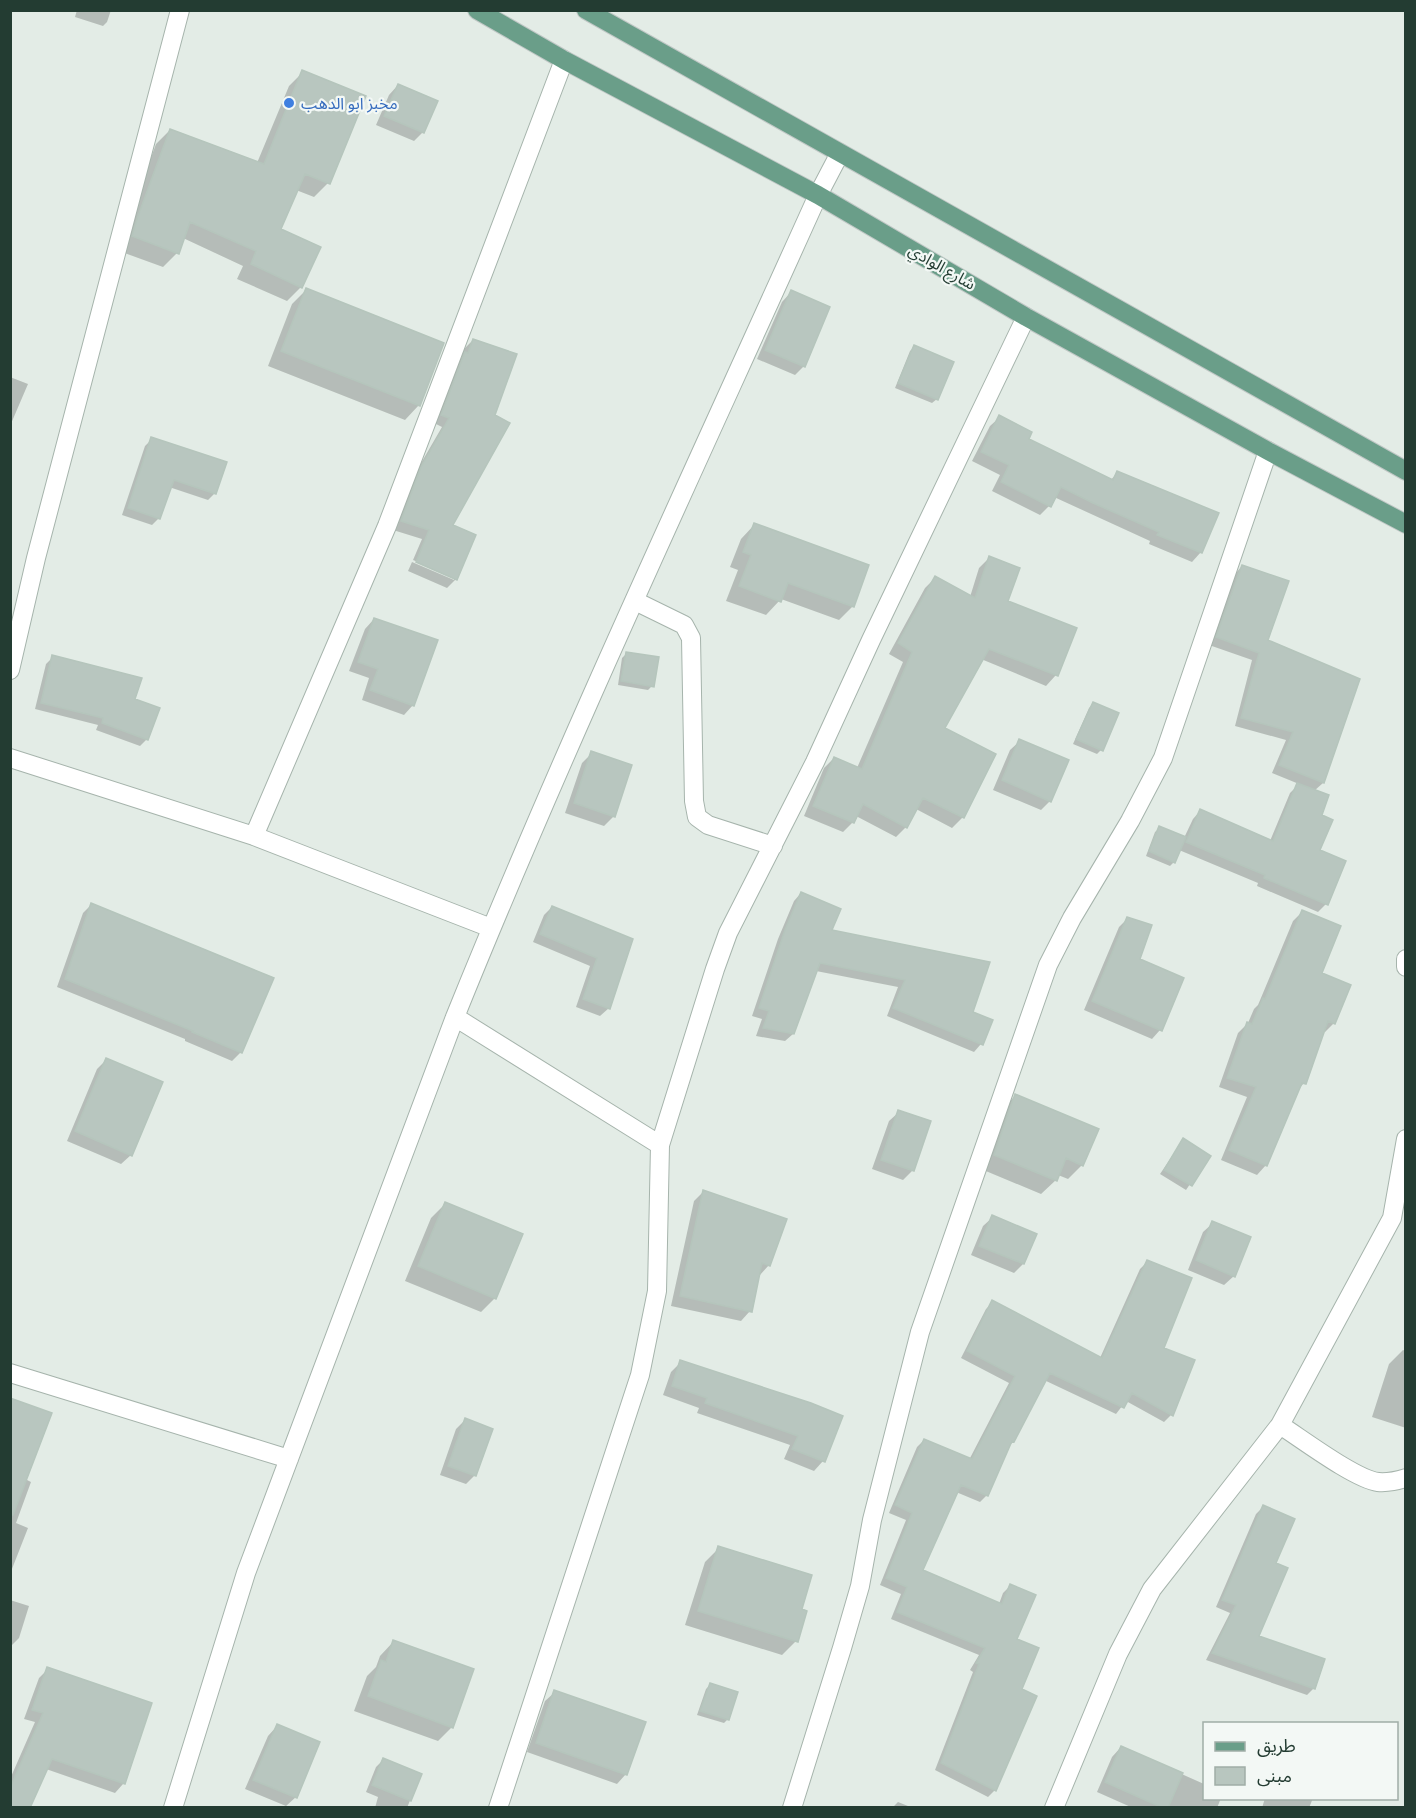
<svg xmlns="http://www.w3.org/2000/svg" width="1416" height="1818" viewBox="0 0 1416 1818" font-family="'Roboto Condensed','Noto Sans Arabic',sans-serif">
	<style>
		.shadow { fill: #0003 }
		.building { fill: #b8c6bf; stroke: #b5c5bc; stroke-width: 1.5 }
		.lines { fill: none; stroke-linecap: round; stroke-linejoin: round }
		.minor-casing { stroke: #a6b4ac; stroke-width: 20 }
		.major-casing { stroke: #c1c8c6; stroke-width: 20 }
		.minor { stroke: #fff; stroke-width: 18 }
		.major { stroke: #6a9e89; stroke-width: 18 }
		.shop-dot { fill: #3f7fe0; stroke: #f3f8f5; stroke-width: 2 }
		.labels { text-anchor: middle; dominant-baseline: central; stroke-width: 4.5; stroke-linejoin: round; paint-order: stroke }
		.shop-label { font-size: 16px; fill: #366cbe; stroke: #f3f8f5; text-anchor: start }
		.street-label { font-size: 16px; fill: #233c32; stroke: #f3f8f5 }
	</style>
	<rect width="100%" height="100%" fill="#e3ece6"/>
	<path class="shadow" d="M77 10H111L107 22 103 26 75 17Z
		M303 72 328 183 314 197 296 190 279 230 301 287 287 301 237 279 243 266 183 238 177 253 163 267 119 251 124 231 156 144 170 130 257 163 289 86Z
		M398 85 423 132 414 141 376 125 389 95Z
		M306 290 419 405 405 420 268 366 292 304Z
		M791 292 804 366 795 375 757 359 782 302Z
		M473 340 451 525 456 579 447 588 408 571 412 562 454 580V577L413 560 422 539 393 530 413 477 442 427 434 423 457 362 461 358 464 349Z
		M915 346 937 399 932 403 895 388 910 351Z
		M10 377 28 384 10 426Z
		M1000 417 1027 439 1110 481 1117 473 1201 552 1192 562 1149 544 1150 541 1054 497 1049 506 1040 515 992 491 1000 475 972 461 990 426Z
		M152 439 215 493 208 500 169 487 159 518 152 525 122 515 145 446Z
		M755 524 853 606 839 620 781 599 766 615 726 601 738 570 730 567 741 539Z
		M989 558 1006 602 1075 629 1056 675 1046 686 981 659 943 729 994 755 962 818 952 828 916 809 906 827 896 837 856 816 853 822 843 832 804 816 824 768 834 758 857 768 903 662 889 654 925 588 935 578 970 597 979 568Z
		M1242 566 1266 640 1359 680 1323 783 1314 791 1320 816 1318 851 1326 904 1318 912 1257 886 1258 883 1179 850 1174 862 1170 866 1146 856 1155 832 1160 828 1184 838 1193 819 1200 811 1270 841 1290 793 1299 784 1272 773 1286 740 1235 726 1252 660 1209 645 1235 574Z
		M374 619 413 705 404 715 362 700 369 678 349 671 365 629Z
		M627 653 652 686 648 690 618 685 622 658Z
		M53 657 133 700 147 739 140 746 96 730 98 725 35 709 46 664Z
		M1093 704 1101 750 1097 754 1073 744 1089 708Z
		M1020 741 1050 801 1041 810 993 790 1010 750Z
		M592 753 614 816 604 826 565 813 582 763Z
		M801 893 830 932 972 1013 991 1021 981 1044 974 1052 887 1016 898 987 816 971 793 1034 785 1041 756 1036 762 1019 752 1016 778 939 794 901Z
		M91 905 241 1052 232 1061 185 1041V1039L57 987 83 913Z
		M552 907 631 940 609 1008 600 1016 576 1007 590 966 533 942 544 915Z
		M1302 912 1334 1023 1325 1032 1323 1031 1304 1083 1297 1091 1266 1165 1257 1175 1221 1160 1247 1097 1219 1087 1238 1033 1248 1023 1254 1009 1258 1005 1293 921Z
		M1128 918 1138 960 1160 1030 1152 1039 1084 1010 1119 927Z
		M106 1060 131 1155 121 1164 67 1141 97 1069Z
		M1015 1096 1082 1165 1068 1179 1058 1175 1056 1180 1041 1194 981 1169 1001 1110Z
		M899 1112 929 1122 912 1171 903 1180 872 1169 889 1121Z
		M1183 1140 1209 1156 1186 1190 1160 1174Z
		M703 1192 769 1265 760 1275 758 1274 750 1311 741 1321 671 1306 694 1201Z
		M445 1204 495 1298 481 1312 405 1281 431 1218Z
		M993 1217 1023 1264 1014 1273 971 1255 983 1226Z
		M1213 1223 1234 1276 1224 1285 1188 1270 1203 1232Z
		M1147 1262 1171 1415 1164 1422 1126 1401 1116 1414 1044 1380 1013 1442 1008 1447 987 1495 980 1502 956 1492 921 1571 999 1604 1003 1593 1010 1586 1020 1689 995 1790 988 1797 935 1770 973 1672 970 1670 979 1655 891 1619 901 1594 880 1585 906 1520 889 1513 917 1447 924 1440 969 1460 1009 1383 961 1358 986 1309 993 1302 1100 1358 1140 1269Z
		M1403 1350 1406 1351V1428L1372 1417 1389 1364Z
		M681 1362 810 1405 823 1461 814 1471 784 1459 790 1445 697 1413 699 1408 663 1395 671 1372Z
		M10 1399 25 1479 31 1482 16 1523 28 1528 10 1574Z
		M465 1420 475 1475 466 1484 440 1475 456 1429Z
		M1263 1507 1274 1564 1257 1637 1314 1688 1307 1695 1206 1660 1230 1613 1216 1607 1256 1514Z
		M719 1548 800 1610 796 1641 782 1655 685 1625 705 1562Z
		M10 1600 29 1606 19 1638 10 1647Z
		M394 1641 452 1727 438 1741 354 1711 367 1676 376 1667 380 1656Z
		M48 1669 151 1704 123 1784 115 1793 46 1769 10 1808V1779L35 1722 24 1719 39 1678Z
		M710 1685 728 1719 724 1723 697 1715 706 1689Z
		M555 1692 626 1774 617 1784 527 1752 545 1701Z
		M277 1726 296 1797 286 1806 245 1789 268 1736Z
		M1121 1747 1204 1784V1798H1221L1217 1808H1133L1097 1792 1112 1757Z
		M383 1760 420 1775 407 1808H375L378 1797 366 1792 376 1767Z
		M1265 1798H1313L1309 1808H1262Z
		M898 1802 913 1808H892Z"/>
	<path class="building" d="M302 70 366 96 330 184 305 174 281 229 321 247 302 288 251 264 256 251 190 222 179 254 132 236 138 216 170 129 264 164Z
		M398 84 438 101 424 133 384 116Z
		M306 288 444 343 420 406 281 351Z
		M791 290 830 307 805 367 765 350Z
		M473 339 517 354 495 415 510 423 453 525 476 535 457 580 416 562 429 530 401 521 421 467 449 418 441 415 465 352 468 353Z
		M914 345 954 362 938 400 898 383Z
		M999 415 1032 432 1029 439 1113 480 1117 471 1219 513 1202 553 1157 535 1159 532 1093 503 1061 487 1051 507 1001 482 1009 465 981 452Z
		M151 437 227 462 216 494 174 480 160 519 128 508Z
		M754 523 869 565 854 607 788 583 781 602 739 586 751 555 743 552Z
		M989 556 1020 568 1008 601 1077 628 1058 676 989 649 945 728 996 754 964 818 923 798 907 828 863 804 854 823 813 806 834 757 862 769 912 652 898 643 935 576 975 598Z
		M1242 565 1289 581 1268 640 1360 679 1324 783 1279 765 1293 732 1241 718 1259 653 1216 637Z
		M374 618 438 640 414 706 370 690 378 669 358 662Z
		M626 652 659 657 654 687 621 681Z
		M52 655 142 678 135 699 160 708 148 740 102 723 103 718 41 703Z
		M1093 702 1119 713 1103 751 1076 739Z
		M1019 739 1069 760 1051 802 1002 780Z
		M591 751 632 765 615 817 574 803Z
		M1297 783 1329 795 1322 815 1333 820 1320 850 1346 861 1328 905 1264 878 1265 875 1186 842 1200 809 1273 841Z
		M1159 826 1186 837 1175 863 1149 851Z
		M801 892 841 909 832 930 990 962 973 1012 993 1020 983 1045 893 1008 905 980 820 963 794 1034 763 1028 769 1011 759 1008 785 930Z
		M91 903 274 978 242 1053 192 1032 193 1031 65 979Z
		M552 906 633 939 610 1009 583 999 597 958 540 934Z
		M1302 910 1341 926 1322 973 1351 985 1335 1024 1328 1021 1306 1084 1302 1083 1267 1166 1229 1150 1256 1087 1227 1078 1247 1022 1252 1024 1263 998 1265 999Z
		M1127 917 1152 925 1140 959 1184 978 1162 1031 1092 1001Z
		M106 1058 163 1082 132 1156 75 1131Z
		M1015 1094 1099 1129 1083 1166 1066 1158 1057 1181 994 1155Z
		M898 1110 931 1121 914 1171 881 1160Z
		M1183 1138 1211 1156 1192 1186 1164 1170Z
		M703 1190 787 1219 770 1266 762 1263 752 1312 680 1296Z
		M445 1202 523 1234 496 1299 418 1266Z
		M992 1215 1037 1234 1024 1264 979 1246Z
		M1212 1221 1251 1237 1235 1277 1196 1260Z
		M1147 1260 1192 1278 1164 1348 1195 1360 1173 1416 1132 1393 1124 1408 1050 1373 1014 1442 1012 1441 988 1496 961 1485 923 1570 1002 1604 1010 1584 1036 1595 1017 1639 1039 1648 1022 1689 1037 1696 996 1791 941 1763 979 1664 976 1663 985 1648 897 1612 907 1587 886 1578 912 1513 895 1505 924 1439 972 1459 1015 1376 967 1351 992 1300 1102 1358Z
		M680 1360 811 1403 843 1416 825 1462 792 1449 798 1436 705 1403 707 1398 672 1386Z
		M10 1398 52 1413 13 1515H10Z
		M465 1418 493 1429 476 1476 448 1466Z
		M1263 1505 1295 1519 1276 1563 1288 1568 1259 1636 1325 1659 1315 1689 1212 1653 1236 1605 1222 1600Z
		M718 1546 812 1575 802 1609 807 1611 798 1642 698 1611Z
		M393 1640 474 1669 453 1728 368 1696 381 1660 386 1662Z
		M47 1667 152 1703 125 1784 52 1759 30 1808H10V1788L43 1713 32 1710Z
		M710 1683 738 1692 729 1720 700 1711Z
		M554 1690 646 1722 627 1775 536 1743Z
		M277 1724 320 1742 297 1798 253 1780Z
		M1121 1746 1183 1773 1168 1808H1163L1105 1782Z
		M383 1758 422 1774 411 1801 372 1785Z"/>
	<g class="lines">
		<defs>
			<path id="minor" d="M635 601 684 625 691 638 694 801 697 817 708 825 773 846
				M10 670 36 558 180 10
				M10 758 254 836 491 928
				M254 836 387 526 564 60
				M1406 959V967
				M455 1017 660 1145
				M10 1373 289 1459
				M1280 1425C1302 1439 1355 1479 1378 1482 1387 1483 1396 1481 1406 1478
				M173 1808 246 1573 455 1017C567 740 695 468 818 195L840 153
				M498 1808 640 1375 657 1291 660 1145 715 969 728 933 815 762 871 640 1026 317
				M792 1808 842 1648 860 1586 872 1520 920 1332 1048 965 1072 918 1130 821 1163 758 1268 451
				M1054 1808 1118 1654 1152 1589 1280 1425 1392 1218 1406 1139"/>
			<path id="major" d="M477 10 564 60 818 195 1026 317 1268 451 1406 524
				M586 10 1406 471"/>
		</defs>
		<use href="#minor" class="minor-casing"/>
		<use href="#major" class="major-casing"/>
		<use href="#minor" class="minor"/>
		<use href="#major" class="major"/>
	</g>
	<circle class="shop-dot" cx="289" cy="103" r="6"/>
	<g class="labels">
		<g class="shop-label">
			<text x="301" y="103">مخبز ابو الدهب</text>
		</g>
		<g class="street-label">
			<text transform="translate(942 267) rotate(30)">شارع الوادي</text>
		</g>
	</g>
	<rect width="1416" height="1818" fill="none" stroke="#233c32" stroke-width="24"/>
	<rect x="1203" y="1722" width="195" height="78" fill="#f3f8f5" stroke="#a0ada7" stroke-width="1.5"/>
	<rect x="1215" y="1742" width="30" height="9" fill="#6a9e89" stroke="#a0ada7" stroke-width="1.5"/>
	<text x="1257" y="1752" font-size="18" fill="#233c32">طريق</text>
	<rect x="1215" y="1767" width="30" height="18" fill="#b8c6bf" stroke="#a0ada7" stroke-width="1.5"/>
	<text x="1257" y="1782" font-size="18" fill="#233c32">مبنى</text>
</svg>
